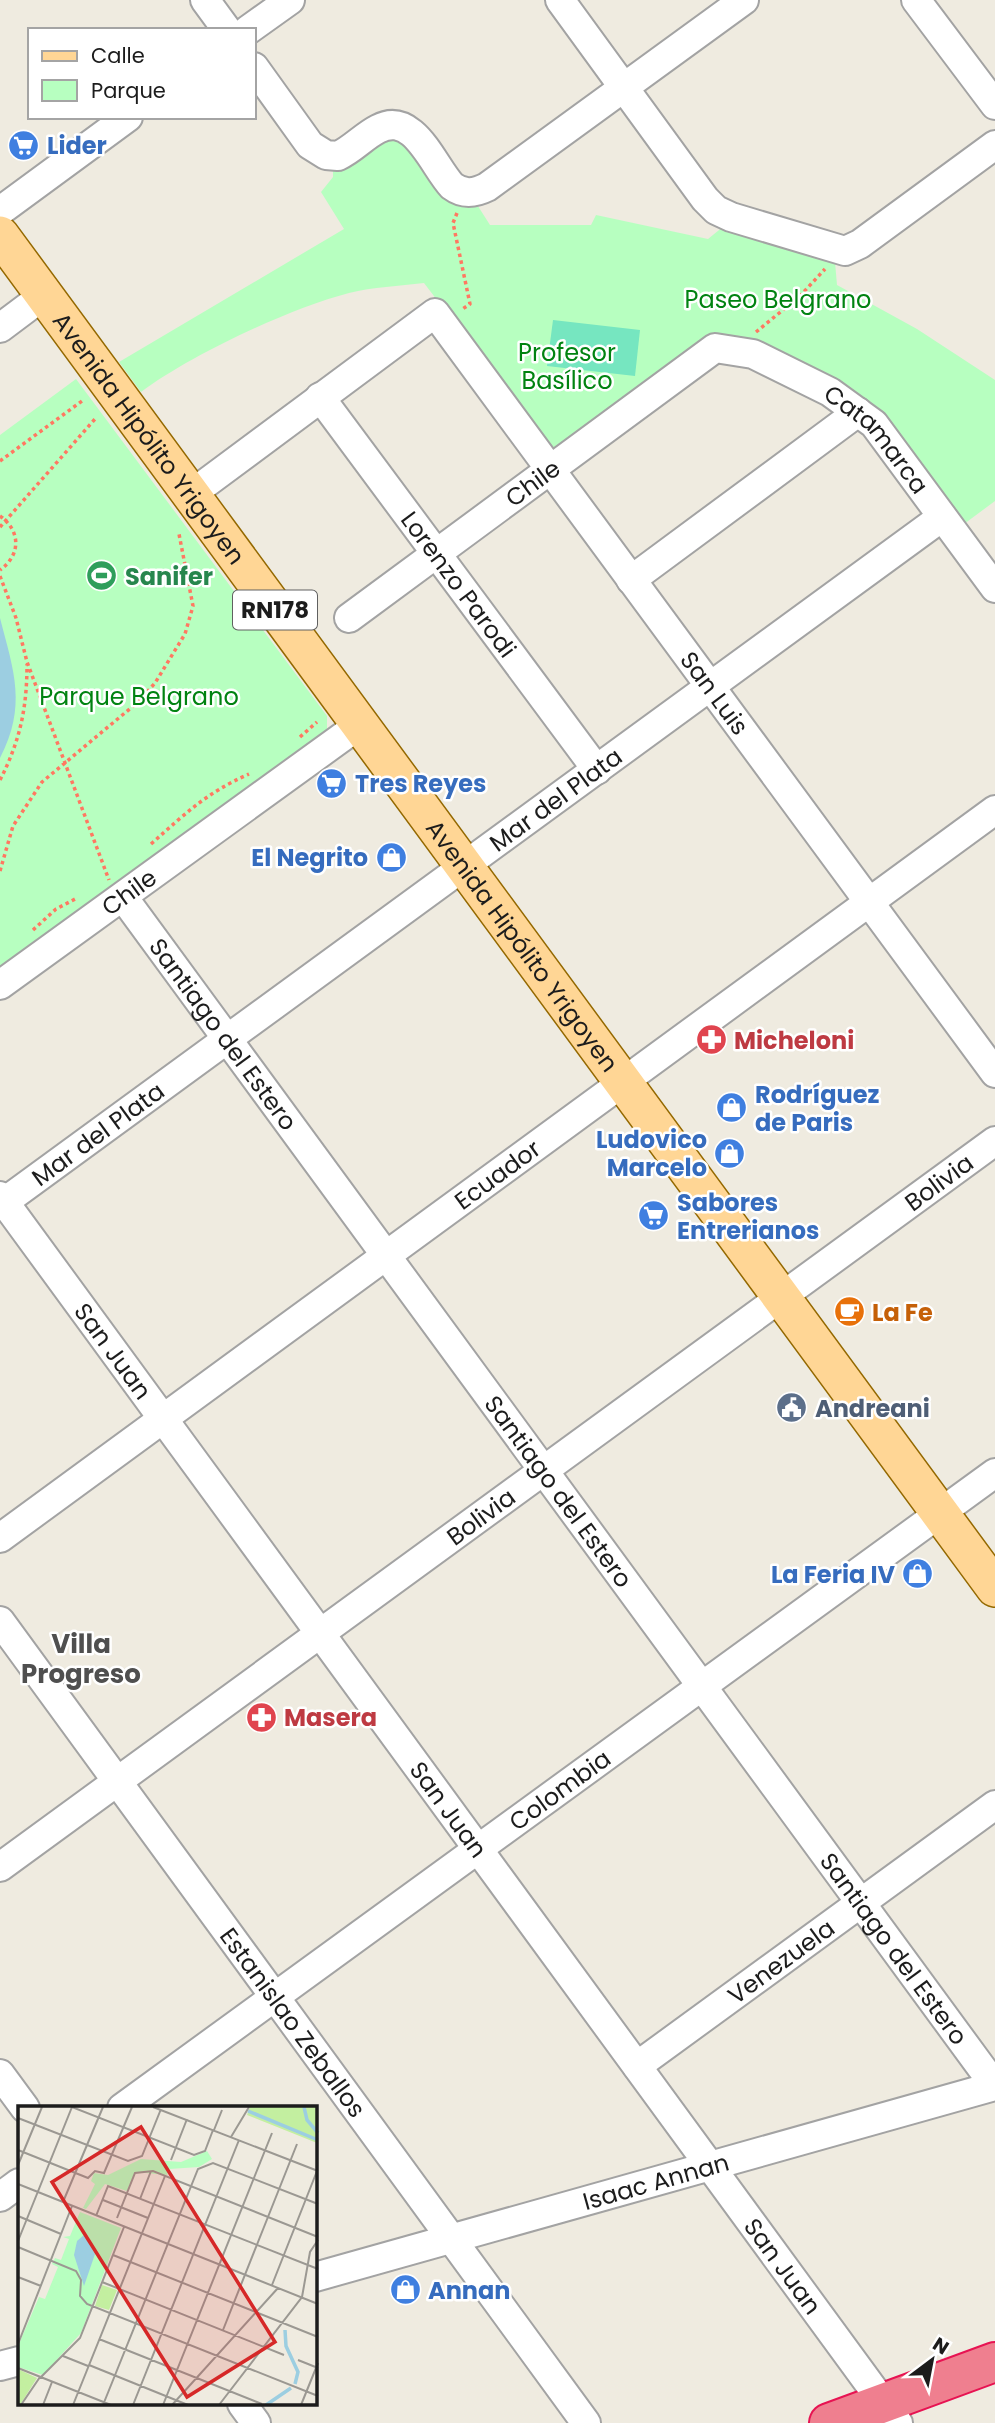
<svg xmlns="http://www.w3.org/2000/svg" width="995" height="2423" viewBox="0 0 995 2423" font-family="Poppins,sans-serif">
	<style>
		.park { fill: #b7ffc0 }
		.pitch { fill: #76e6c0 }
		.water { fill: #9ccee1 }
		.lines { fill: none; stroke-linecap: round; stroke-linejoin: round }
		.minor-casing { stroke: #a3a3a3; stroke-width: 32 }
		.major-casing { stroke: #946900; stroke-width: 40 }
		.highway-casing { stroke: #e71352; stroke-width: 42 }
		.path { stroke: #ff7861; stroke-width: 3.5; stroke-dasharray: 3.5 3.5; stroke-linecap: butt }
		.minor { stroke: #fff; stroke-width: 28 }
		.major { stroke: #ffd695; stroke-width: 37 }
		.highway { stroke: #ef7f8f; stroke-width: 38 }
		.labels { text-anchor: middle; dominant-baseline: central; stroke-width: 5; stroke-linejoin: round; paint-order: stroke }
		.shield { fill: #fff; stroke: #606060; stroke-width: 2 }
		.shield-label { font-size: 23px; font-weight: bold; fill: #1c1c1c }
		.shop-label { font-size: 24px; font-weight: bold; fill: #366cbe; stroke: #fff; text-anchor: start }
		.park-label { font-size: 24px; fill: #018311; stroke: #fff }
		.street-label { font-size: 24px; fill: #1c1c1c; stroke: #fff }
		.leisure-label { font-size: 24px; font-weight: bold; fill: #27864d; stroke: #fff; text-anchor: start }
		.health-label { font-size: 24px; font-weight: bold; fill: #be3a42; stroke: #fff; text-anchor: start }
		.food-label { font-size: 24px; font-weight: bold; fill: #c56008; stroke: #fff; text-anchor: start }
		.service-label { font-size: 24px; font-weight: bold; fill: #4e5e75; stroke: #fff; text-anchor: start }
		.neighbourhood-label { font-size: 26px; font-weight: bold; fill: #4f4f4f; stroke: #fff }
		.inset-river { fill: none; stroke: #9ccee1; stroke-width: 3.5 }
		.inset-road { fill: none; stroke: #9b9892; stroke-width: 2 }
		.view { fill: #d62828; fill-opacity: 0.15; stroke: #d62828; stroke-width: 3.5 }
		.inset-edge { fill: none; stroke: #1c1c1c; stroke-width: 3.5 }
	</style>
	<rect width="100%" height="100%" fill="#efebe0"/>
	<path class="park" d="M398 136 476 203 490 225H591L596 215 708 239 724 226 835 262 837 285 917 329 995 380V501L964 524 883 419 723 337 560 448H550L424 283C399 286 373 287 349 293 288 309 191 355 141 392L119 362 344 229 321 192 333 177V167L383 138Z
		M76 379 327 716V732L0 973V435Z"/>
	<path class="pitch" d="M553 320 640 330 635 376 547 366Z"/>
	<path class="water" d="M0 618C14 672 27 706 0 758Z"/>
	<g class="lines">
		<defs>
			<g id="minor">
				<path d="M205 0 227 30"/>
				<path d="M560 0 705 199 716 210 731 217 845 251 860 244 995 145"/>
				<path d="M916 0 995 105"/>
				<path d="M248 30 290 0"/>
				<path d="M254 67 310 145 326 155 338 156C353 149 364 136 378 129 414 110 433 166 452 186 464 195 475 193 487 187L744 0"/>
				<path d="M0 211 128 117"/>
				<path d="M0 328 44 295"/>
				<path id="s1" d="M320 397 597 770"/>
				<path id="s2" d="M190 495 435 313 995 1073"/>
				<path d="M631 580 858 412"/>
				<path id="s3" d="M349 618 715 348 753 354 830 392 874 424 995 588"/>
				<path id="s4" d="M123 897 995 2086"/>
				<path id="s5" d="M0 985 359 725"/>
				<path id="s6" d="M0 1196 898 2423"/>
				<path id="s7" d="M0 1205 942 517"/>
				<path id="s8" d="M0 1538 995 810"/>
				<path id="s9" d="M0 1621 586 2423"/>
				<path id="s10" d="M0 1867 995 1141"/>
				<path id="s11" d="M637 2066 995 1805"/>
				<path d="M0 2074 25 2108"/>
				<path id="s12" d="M122 2108 995 1473"/>
				<path d="M0 2197 19 2183"/>
				<path id="s13" d="M315 2277 995 2086"/>
				<path d="M0 2366 19 2361"/>
				<path d="M242 2404 256 2423"/>
			</g>
			<g id="major">
				<path id="s14" d="M0 235 995 1588"/>
			</g>
			<path id="highway" d="M829 2423 995 2362"/>
		</defs>
		<use href="#minor" class="minor-casing"/>
		<use href="#major" class="major-casing"/>
		<use href="#highway" class="highway-casing"/>
		<path class="path" d="M457 213 453 223 470 304 461 310
			M756 332 800 296 825 269
			M0 461 82 401
			M0 516C21 531 21 555 0 570
			M0 527 95 419
			M0 576 16 618 27 662 109 880
			M300 737 317 722
			M0 780C20 741 27 708 27 664
			M151 844C186 813 206 793 249 774
			M0 871 13 826 42 782 138 702 155 683 185 634 193 606 179 534
			M33 930 56 909 77 898"/>
		<use href="#minor" class="minor"/>
		<use href="#major" class="major"/>
		<use href="#highway" class="highway"/>
	</g>
	<defs>
		<symbol id="supermarket-disc" viewBox="-11 -11 22 22"><circle r="9.5" fill="#3f7fe0" stroke="#fff"/><path d="M-6-5.5h2.5l.6 2H6L4.5 2H-2.5L-4.4-4H-6ZM-1.5 3.2a1.3 1.3 0 1 0 .1 0ZM3 3.2a1.3 1.3 0 1 0 .1 0Z" fill="#fff"/></symbol>
		<symbol id="stadium-disc" viewBox="-11 -11 22 22"><circle r="9.5" fill="#2e9e5b" stroke="#fff"/><path d="M0-5a6.5 5 0 1 0 0 10a6.5 5 0 1 0 0-10ZM-3.5-1.8h7v3.6h-7Z" fill="#fff"/></symbol>
		<symbol id="shop-disc" viewBox="-11 -11 22 22"><circle r="9.5" fill="#3f7fe0" stroke="#fff"/><path d="M-5-2.5h2.3a2.7 3.5 0 0 1 5.4 0H5L5.5 6h-11ZM-1.5-2.5h3a1.5 2.3 0 0 0-3 0Z" fill="#fff"/></symbol>
		<symbol id="pharmacy-disc" viewBox="-11 -11 22 22"><circle r="9.5" fill="#e0444e" stroke="#fff"/><path d="M-2-6h4v4h4v4h-4v4h-4v-4h-4v-4h4Z" fill="#fff"/></symbol>
		<symbol id="cafe-disc" viewBox="-11 -11 22 22"><circle r="9.5" fill="#e8710a" stroke="#fff"/><path d="M-5.5-4.5H6V0H3Q3 3.5 0 3.5H-2.5Q-5.5 3.5-5.5 0ZM3-3.2v2h1.7v-2ZM-6 4.5H4V6H-6Z" fill="#fff"/></symbol>
		<symbol id="civic-disc" viewBox="-11 -11 22 22"><circle r="9.5" fill="#5c6f8a" stroke="#fff"/><path d="M-.6-6.5H3V-4.5H.6V-3L4-1V1h2V6H-6V1h2V-1L-.6-3ZM-1.2 2.5V6h2.4V2.5Z" fill="#fff"/></symbol>
	</defs>
	<g fill-rule="evenodd">
		<use href="#supermarket-disc" x="6" y="128" width="35" height="35"/>
		<use href="#stadium-disc" x="84" y="558" width="35" height="35"/>
		<use href="#supermarket-disc" x="314" y="766" width="35" height="35"/>
		<use href="#shop-disc" x="374" y="840" width="35" height="35"/>
		<use href="#pharmacy-disc" x="694" y="1022" width="35" height="35"/>
		<use href="#shop-disc" x="714" y="1090" width="35" height="35"/>
		<use href="#shop-disc" x="712" y="1136" width="35" height="35"/>
		<use href="#supermarket-disc" x="636" y="1198" width="35" height="35"/>
		<use href="#cafe-disc" x="832" y="1294" width="35" height="35"/>
		<use href="#civic-disc" x="774" y="1390" width="35" height="35"/>
		<use href="#shop-disc" x="900" y="1556" width="35" height="35"/>
		<use href="#pharmacy-disc" x="244" y="1700" width="35" height="35"/>
		<use href="#shop-disc" x="388" y="2272" width="35" height="35"/>
	</g>
	<g class="labels">
		<rect class="shield" x="233" y="590.5" width="84" height="39" rx="5"/>
		<g class="shield-label">
			<text x="275" y="610">RN178</text>
		</g>
		<g class="shop-label">
			<text x="47" y="145">Lider</text>
			<text x="355" y="783">Tres Reyes</text>
			<text x="368" y="857" text-anchor="end">El Negrito</text>
			<text x="755" y="1094">Rodríguez<tspan x="755" dy="28">de Paris</tspan></text>
			<text x="707" y="1139" text-anchor="end">Ludovico<tspan x="707" dy="28">Marcelo</tspan></text>
			<text x="677" y="1202">Sabores<tspan x="677" dy="28">Entrerianos</tspan></text>
			<text x="895" y="1574" text-anchor="end">La Feria IV</text>
			<text x="428" y="2290">Annan</text>
		</g>
		<g class="park-label">
			<text x="778" y="299">Paseo Belgrano</text>
			<text x="567" y="352">Profesor<tspan x="567" dy="28">Basílico</tspan></text>
			<text x="139" y="696">Parque Belgrano</text>
		</g>
		<g class="street-label">
			<text stroke="none"><textPath href="#s14" startOffset="252">Avenida Hipólito Yrigoyen</textPath></text>
			<text stroke="none"><textPath href="#s3" startOffset="646">Catamarca</textPath></text>
			<text stroke="none"><textPath href="#s3" startOffset="228">Chile</textPath></text>
			<text stroke="none"><textPath href="#s1" startOffset="233">Lorenzo Parodi</textPath></text>
			<text stroke="none"><textPath href="#s2" startOffset="777">San Luis</textPath></text>
			<text stroke="none"><textPath href="#s7" startOffset="688">Mar del Plata</textPath></text>
			<text stroke="none"><textPath href="#s5" startOffset="159">Chile</textPath></text>
			<text stroke="none"><textPath href="#s14" startOffset="882">Avenida Hipólito Yrigoyen</textPath></text>
			<text stroke="none"><textPath href="#s4" startOffset="170">Santiago del Estero</textPath></text>
			<text stroke="none"><textPath href="#s7" startOffset="121">Mar del Plata</textPath></text>
			<text stroke="none"><textPath href="#s8" startOffset="616">Ecuador</textPath></text>
			<text stroke="none"><textPath href="#s10" startOffset="1162">Bolivia</textPath></text>
			<text stroke="none"><textPath href="#s6" startOffset="192">San Juan</textPath></text>
			<text stroke="none"><textPath href="#s4" startOffset="737">Santiago del Estero</textPath></text>
			<text stroke="none"><textPath href="#s10" startOffset="595">Bolivia</textPath></text>
			<text stroke="none"><textPath href="#s12" startOffset="541">Colombia</textPath></text>
			<text stroke="none"><textPath href="#s6" startOffset="760">San Juan</textPath></text>
			<text stroke="none"><textPath href="#s4" startOffset="1304">Santiago del Estero</textPath></text>
			<text stroke="none"><textPath href="#s11" startOffset="178">Venezuela</textPath></text>
			<text stroke="none"><textPath href="#s9" startOffset="497">Estanislao Zeballos</textPath></text>
			<text stroke="none"><textPath href="#s13" startOffset="354">Isaac Annan</textPath></text>
			<text stroke="none"><textPath href="#s6" startOffset="1326">San Juan</textPath></text>
		</g>
		<g class="leisure-label">
			<text x="125" y="576">Sanifer</text>
		</g>
		<g class="health-label">
			<text x="734" y="1040">Micheloni</text>
			<text x="284" y="1717">Masera</text>
		</g>
		<g class="food-label">
			<text x="872" y="1312">La Fe</text>
		</g>
		<g class="service-label">
			<text x="815" y="1408">Andreani</text>
		</g>
		<g class="neighbourhood-label">
			<text x="81" y="1644">Villa<tspan x="81" dy="30">Progreso</tspan></text>
		</g>
	</g>
	<g transform="translate(18 2106)">
		<rect width="299" height="299" fill="#efebe0"/>
		<path d="M232 1H299V37L229 9ZM84 179 99 184 91 204 77 200ZM0 263 19 272 2 299H0Z" fill="#c3efa0"/>
		<path d="M189 45 194 53 181 61 151 63 149 69 117 66 109 85 87 78 68 103 65 102 77 78 73 75 76 67 90 69 123 53 163 56ZM62 106 103 122 63 227 25 269 0 261V240L21 191 27 193 40 161 34 158 37 152 43 154 51 133 45 131 52 130Z" fill="#b7ffc0"/>
		<path d="M66 129 77 148 66 180 56 149 59 135Z" fill="#9ccee1"/>
		<path class="inset-river" d="M286 1 289 14 300 27M230 5 300 34M267 224 268 240 280 266 277 278M248 299 273 282"/>
		<path class="inset-road" d="M135 1 300 65M0 12 110 55 124 50 143 3M196 24 204 4M213 31 231 1M0 44 70 72 77 65 86 67 114 1M153 54 169 13M0 59 24 1M0 78 300 198M122 93 133 65M85 94 130 112M45 96 85 1M0 110 43 128M78 110 90 80 300 163M99 112 117 67 135 65 300 131M0 135 54 1 176 49 187 45 195 24M0 141 58 165 63 174 62 190 69 198 300 290M95 149 300 231M0 171 23 180M84 176 266 249M254 179 299 65M205 224 279 38M81 233 244 298M0 238 54 100M45 250 70 260M280 254 300 262M71 259 170 299M0 262 93 299M23 271 62 232 106 121M3 299 22 271M25 299 34 276M55 299 147 70M85 299 180 63 195 57 300 98M115 299 221 34M145 299 254 27M154 299 260 182M201 299 284 191 292 146 300 134M283 299 300 257"/>
		<path class="view" d="M123 21 257 236 169 291 34 76Z"/>
		<rect width="299" height="299" class="inset-edge"/>
	</g>
	<rect x="28" y="28" width="228" height="91" fill="#ffffff" stroke="#a4a4a4" stroke-width="2"/>
	<rect x="42" y="51" width="35" height="10" fill="#ffd695" stroke="#a4a4a4" stroke-width="2"/>
	<text x="91" y="63" font-size="21" fill="#1c1c1c">Calle</text>
	<rect x="42" y="80" width="35" height="21" fill="#b7ffc0" stroke="#a4a4a4" stroke-width="2"/>
	<text x="91" y="98" font-size="21" fill="#1c1c1c">Parque</text>
	<g transform="translate(932 2360) rotate(32)" stroke="#ffffff" stroke-width="5" paint-order="stroke">
	<path d="M0-5L12 26L0 18L-12 26Z" fill="#1c1c1c"/>
	<text y="-10" font-size="19" font-weight="bold" text-anchor="middle" fill="#1c1c1c">N</text>
	</g>
</svg>
